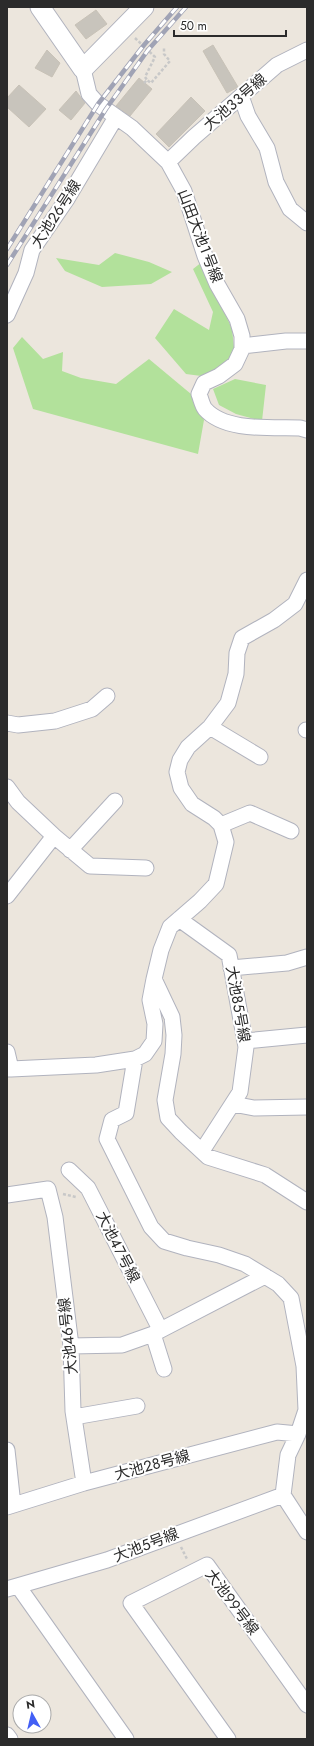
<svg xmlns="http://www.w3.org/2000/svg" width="314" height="1746" viewBox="0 0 314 1746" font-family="Jost,'Noto Sans JP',sans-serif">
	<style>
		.green { fill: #b2e19b }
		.building { fill: #c8c4bc; stroke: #c8c2b7 }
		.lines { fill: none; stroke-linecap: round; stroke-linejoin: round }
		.minor-casing { stroke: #b1b3be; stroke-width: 17 }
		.tertiary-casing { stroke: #b1b3be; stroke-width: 21 }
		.path { stroke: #c8c8c8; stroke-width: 2.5; stroke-dasharray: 3 2; stroke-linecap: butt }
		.minor { stroke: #fff; stroke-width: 15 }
		.tertiary { stroke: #fff; stroke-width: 19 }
		.rail-casing { stroke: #a0a3b5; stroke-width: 4.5 }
		.rail { stroke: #fff; stroke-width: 3; stroke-dasharray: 9; stroke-linecap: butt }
		.labels { text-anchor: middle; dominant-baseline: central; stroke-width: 4; stroke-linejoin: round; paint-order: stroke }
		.street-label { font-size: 15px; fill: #2b2b2b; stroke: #fff }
	</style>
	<rect width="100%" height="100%" fill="#ece6dd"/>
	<path class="green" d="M115 253 149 262 172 272 151 284 102 287 65 271 56 258 99 265Z
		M202 262 232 329 235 356 209 377 186 374 155 338 174 309 209 330 213 312 193 269Z
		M22 337 43 359 63 352 62 371 81 378 116 384 149 359 191 394 204 420 198 454 33 409 13 348Z
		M235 379 266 385 262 421 236 414 219 405 213 389Z"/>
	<path class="building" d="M96 10 107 24 86 39 75 25Z
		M213 45 238 87 227 93 203 51Z
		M47 50 60 63 52 77 35 68Z
		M139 78 152 89 130 116 116 106Z
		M19 85 46 109 29 127 7 107V98Z
		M76 91 85 103 71 120 59 110Z
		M191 97 205 111 169 147 156 134Z"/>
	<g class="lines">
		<defs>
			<path id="minor" d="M83 69 89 94 98 104 132 128 168 162 184 191 205 256 217 284 237 319 242 336V349L235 364 219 376 204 383 199 394C201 399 202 405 205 409 225 432 272 427 300 428L307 430
				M241 96 248 116 267 148 276 182 290 209 307 223
				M168 162 194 137 277 65 307 50
				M7 315 26 273 32 250 67 199 116 117
				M242 346 286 341H307
				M307 580 295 604 274 620 242 638 237 653 236 674 228 703 210 727 188 747 180 760 177 772 181 788 192 804 214 818 221 825 226 842 216 884 200 901 170 927 161 950 154 979 172 1017 174 1035 173 1054 165 1100 168 1118 181 1132 208 1157 265 1175 307 1202
				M7 723 18 725 55 721 92 709 107 696
				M210 727 260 757
				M306 730H307
				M7 787 18 802 54 836 7 896
				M221 825 250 813 291 831
				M54 836 90 866 146 868
				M70 850 115 801
				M179 919 229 955 246 1047 240 1092 202 1151
				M231 968 287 963 307 957
				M245 1041 307 1035
				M7 1052 11 1069H7
				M135 1059 126 1113 112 1120 107 1139 151 1227 164 1241 187 1248 219 1255 245 1264 278 1284 291 1298 304 1366 306 1410 298 1434 288 1455 283 1495 307 1532
				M11 1069 96 1065 135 1059 145 1054 154 1041 155 1024 150 1000 154 979
				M233 1104 254 1108 307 1107
				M69 1170 88 1188 160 1329
				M7 1195 48 1189 55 1217 71 1346 73 1411 84 1483
				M153 1334 164 1369
				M71 1346 122 1345 153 1334 265 1276
				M74 1417 137 1406
				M7 1450 13 1505
				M7 1507 84 1483 277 1432 298 1434
				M18 1586 126 1739
				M7 1589 107 1560 283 1495
				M7 1735 10 1739
				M228 1739 131 1603 207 1565 307 1705"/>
			<path id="tertiary" d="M40 7 83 69 144 7"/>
		</defs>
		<use href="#minor" class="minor-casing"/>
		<use href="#tertiary" class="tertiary-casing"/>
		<path class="path" d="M135 38 155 57 145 77 147 80
			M144 83 147 80 151 83 170 61 164 54V48
			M63 1194 76 1197
			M181 1547 187 1559"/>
		<use href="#minor" class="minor"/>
		<use href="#tertiary" class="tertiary"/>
		<defs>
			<path id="rail" d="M7 249 98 104 144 45 177 7
				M7 265 106 109 148 50 186 7"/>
		</defs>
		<use href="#rail" class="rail-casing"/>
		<use href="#rail" class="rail"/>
	</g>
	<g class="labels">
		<g class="street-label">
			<text transform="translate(235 102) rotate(-41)">大池３３号線</text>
			<text transform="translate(56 214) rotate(-57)">大池２６号線</text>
			<text transform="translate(200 236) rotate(69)">山田大池１号線</text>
			<text transform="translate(238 1004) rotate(80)">大池８５号線</text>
			<text transform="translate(118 1247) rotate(63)">大池４７号線</text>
			<text transform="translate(68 1336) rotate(-96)">大池４６号線</text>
			<text transform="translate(152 1465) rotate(-15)">大池２８号線</text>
			<text transform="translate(146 1545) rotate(-21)">大池５号線</text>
			<text transform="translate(232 1602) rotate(53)">大池９９号線</text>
		</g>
	</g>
	<rect width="314" height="1746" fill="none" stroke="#2b2b2b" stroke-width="16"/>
	<g transform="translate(32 1714) rotate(352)"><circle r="19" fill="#ffffff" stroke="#aaaaaa"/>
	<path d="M0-3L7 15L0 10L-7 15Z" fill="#425ff5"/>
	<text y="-6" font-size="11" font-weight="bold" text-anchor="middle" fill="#2b2b2b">N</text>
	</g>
	<path d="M174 30v6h112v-6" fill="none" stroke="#2b2b2b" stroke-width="2"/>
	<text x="180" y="30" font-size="12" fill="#2b2b2b" stroke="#ffffff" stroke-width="3" paint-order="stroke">50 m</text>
</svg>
